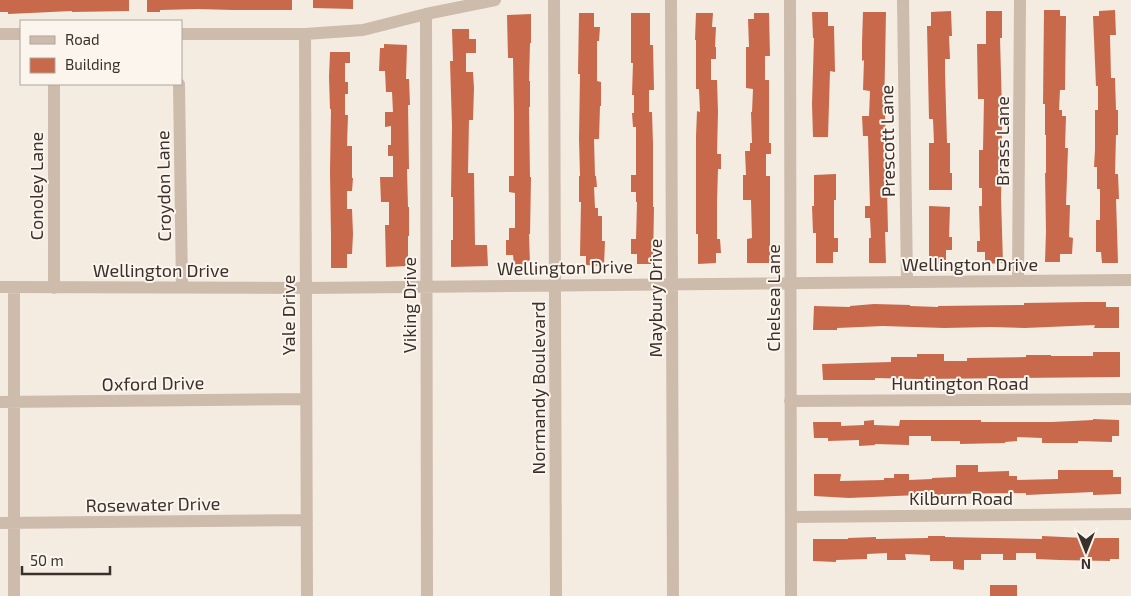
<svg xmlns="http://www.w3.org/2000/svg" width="1131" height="596" viewBox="0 0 1131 596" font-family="'Exo 2',sans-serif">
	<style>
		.building { fill: #c8694b }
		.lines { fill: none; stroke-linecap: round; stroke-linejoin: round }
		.minor { stroke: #cdbbac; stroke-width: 12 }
		.labels { text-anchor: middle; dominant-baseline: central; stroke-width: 4; stroke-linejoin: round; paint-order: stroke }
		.street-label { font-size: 18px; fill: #3b302b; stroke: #fbf5ee }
	</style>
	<rect width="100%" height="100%" fill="#f4ebe1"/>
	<path class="building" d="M0 0H129V11L72 12V11L8 14V12H0Z
		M147 0H292V10H233L198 9 160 10V12H147Z
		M313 0H353V9L313 8Z
		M1044 10H1060V16H1066L1065 90H1060L1059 110H1062V116H1066L1065 148H1068L1066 205H1070L1069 237 1073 238 1072 254H1060V262H1045L1046 231 1045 173H1046V135H1045V104H1043Z
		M1115 10 1116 35H1110L1111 78H1115L1116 110H1118V135H1116L1115 174H1118L1119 199H1116L1118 263H1102L1101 252H1096V220H1100V189H1097V167H1094L1095 150V110H1098V86H1096L1093 16H1099V11Z
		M951 11 952 36H949L950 59H945V72L947 143H950V173H952V190H929V143H934L933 119H929L927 26H931V12Z
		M986 11H1002V38H1000L1002 111V157L1001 198 1003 263 985 264V252H977V241H980L979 206H982V188H979V150H983L984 99H978L977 44H986Z
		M812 12H828V26H834L835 72 830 71 828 137H813L812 104 814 38H813Z
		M863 12H886L884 115H885L886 144 888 232H885L886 263H869V238H871L870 218H865V206H870L868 136H863L862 116H869L870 91 863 90 864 60 862 61V43Z
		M579 13H594V27H600L599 41H597V81L601 82V106H600L599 139H594L595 176H596L597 187H594L595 208H598V216H602V241H605L604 266 586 265V256H580L581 202H579V176H580L579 139 580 74H578Z
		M631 13H650V45H653L654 90H649V112H652L653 144V207H654L653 264H637V254H631V239H636L637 202H636V192H631V175H636V127H633L632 113H634V95H632L633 63H631Z
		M696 13H713L712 27H716L715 47H716V59H711V80H717L718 112 717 154H721V169H718L717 202V239H720L721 253H716V263L698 264V234H696V136L697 111 700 112 699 89H696V40H695Z
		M754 13H769L770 56H765V80H769V143H771V154H766V176H770V263H747V239L752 238 751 200H743V175H746L745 151H750V143H752L751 112H752L753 89 746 88V47H749L748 19H754Z
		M531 14V43H530L529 81H530V107H529L530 177H531L530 234H529L530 264 514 265 513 255H506V240H509V228H515V193L509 192V176H514V114L513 58H508L507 15Z
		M452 29H469V39H476V53H466V72H473L474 88 473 120H469L468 173H474L475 245H487L488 266 451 267V240H453V197H451L452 126 450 61H453Z
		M384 44 407 45 406 79H409L410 105H408L409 169H407L408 207H409V236H408V266L386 267 385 225H389V202H381L380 177H393V156H388V145H391V126L385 127V112H393L392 92H386L385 71H379L380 48H384Z
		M330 52H350V63H345V82H348V94H345V115H348L347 146H352V178H353L352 191H347V209H352L353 234 352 254H347V268H331V236L330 172 331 109H330L329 77Z
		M836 174V200H834V238H838V252H833V263H816V233H813L812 206H814V175Z
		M929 206 950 207 949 237H952V250H946V264H929Z
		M1086 302H1106V307H1119V328H1094L1095 325 1025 328 991 327 944 328 883 326 837 328V330H813L814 306 850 307V306L874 304 910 305V306L938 307V306L1024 305V303Z
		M1093 352H1120V377L919 379 875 378V380H823L822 364 891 362V357H917V354H944V361H967V358L1026 357V355H1051V356H1093Z
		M1093 419 1119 420V436H1112V442L1078 441V443H1042V438L1017 437V441L1005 442V443L960 444V441H931V436H909V445L875 444V445L859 446V440L828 441V438H814L813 422H841V426L864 425V421L874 420V425L899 426 900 420H981V422H1052L1093 420Z
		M956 465H978V472L1009 471V476H1017V480L1058 479V470H1113V477H1121V494L1093 495V492L1026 495V493L946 494V495L919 496V495L849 498 814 496V474H841L840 481 884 480V478H894V474H909V480L932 479V478L956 477Z
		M928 536H945V537L1042 539V536L1084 538H1119V559H1110V561L1059 560 1036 559V553H1016V560H1003V554H981V560H964V570L953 569V561H930V555L905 554 906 560H887V553L867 554V559L836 560V562L813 561V539H848V538L876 537V539L928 538Z
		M990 585H1017V596H990Z"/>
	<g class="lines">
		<path class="minor" d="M554 0 556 596
			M671 0 673 596
			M790 0 791 596
			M903 0 907 282
			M426 14 427 596
			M0 34H21
			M181 34H305L363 30 426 14 495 0
			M305 34 307 596
			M54 84V288
			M179 84 182 287
			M1018 281 1020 0
			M0 287 305 288 1131 280
			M14 287V596
			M790 401 1131 399
			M0 402 306 399
			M791 517 1131 514
			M0 523 307 520"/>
	</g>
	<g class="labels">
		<g class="street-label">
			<text transform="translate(887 141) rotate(-91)">Prescott Lane</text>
			<text transform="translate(1002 141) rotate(-90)">Brass Lane</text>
			<text transform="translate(36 186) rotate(-90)">Conoley Lane</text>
			<text transform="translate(163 186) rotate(-91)">Croydon Lane</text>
			<text x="970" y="264">Wellington Drive</text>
			<text transform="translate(565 267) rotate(-1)">Wellington Drive</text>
			<text x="161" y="270">Wellington Drive</text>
			<text transform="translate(655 298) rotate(-90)">Maybury Drive</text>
			<text transform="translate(773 298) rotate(-90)">Chelsea Lane</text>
			<text transform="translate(409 305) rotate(-90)">Viking Drive</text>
			<text transform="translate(288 315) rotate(-90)">Yale Drive</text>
			<text transform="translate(153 383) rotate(-1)">Oxford Drive</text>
			<text x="960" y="383">Huntington Road</text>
			<text transform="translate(538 388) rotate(-90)">Normandy Boulevard</text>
			<text x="961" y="498">Kilburn Road</text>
			<text transform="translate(153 504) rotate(-1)">Rosewater Drive</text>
		</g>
	</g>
	<rect x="20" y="20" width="162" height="65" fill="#fbf5ee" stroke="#aea6a0"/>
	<rect x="30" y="36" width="25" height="8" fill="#cdbbac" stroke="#aea6a0"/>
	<text x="65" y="45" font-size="15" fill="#3b302b">Road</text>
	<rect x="30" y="58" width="25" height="15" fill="#c8694b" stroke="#aea6a0"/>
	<text x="65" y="70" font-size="15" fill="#3b302b">Building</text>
	<g transform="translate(1086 551) rotate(180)" stroke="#fbf5ee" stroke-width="4" paint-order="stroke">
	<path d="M0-4L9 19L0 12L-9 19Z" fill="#3b302b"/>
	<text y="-8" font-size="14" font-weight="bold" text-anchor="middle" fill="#3b302b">N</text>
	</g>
	<path d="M22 566v8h88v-8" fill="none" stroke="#3b302b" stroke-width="2.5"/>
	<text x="30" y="566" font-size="15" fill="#3b302b" stroke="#fbf5ee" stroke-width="4" paint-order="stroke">50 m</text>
</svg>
